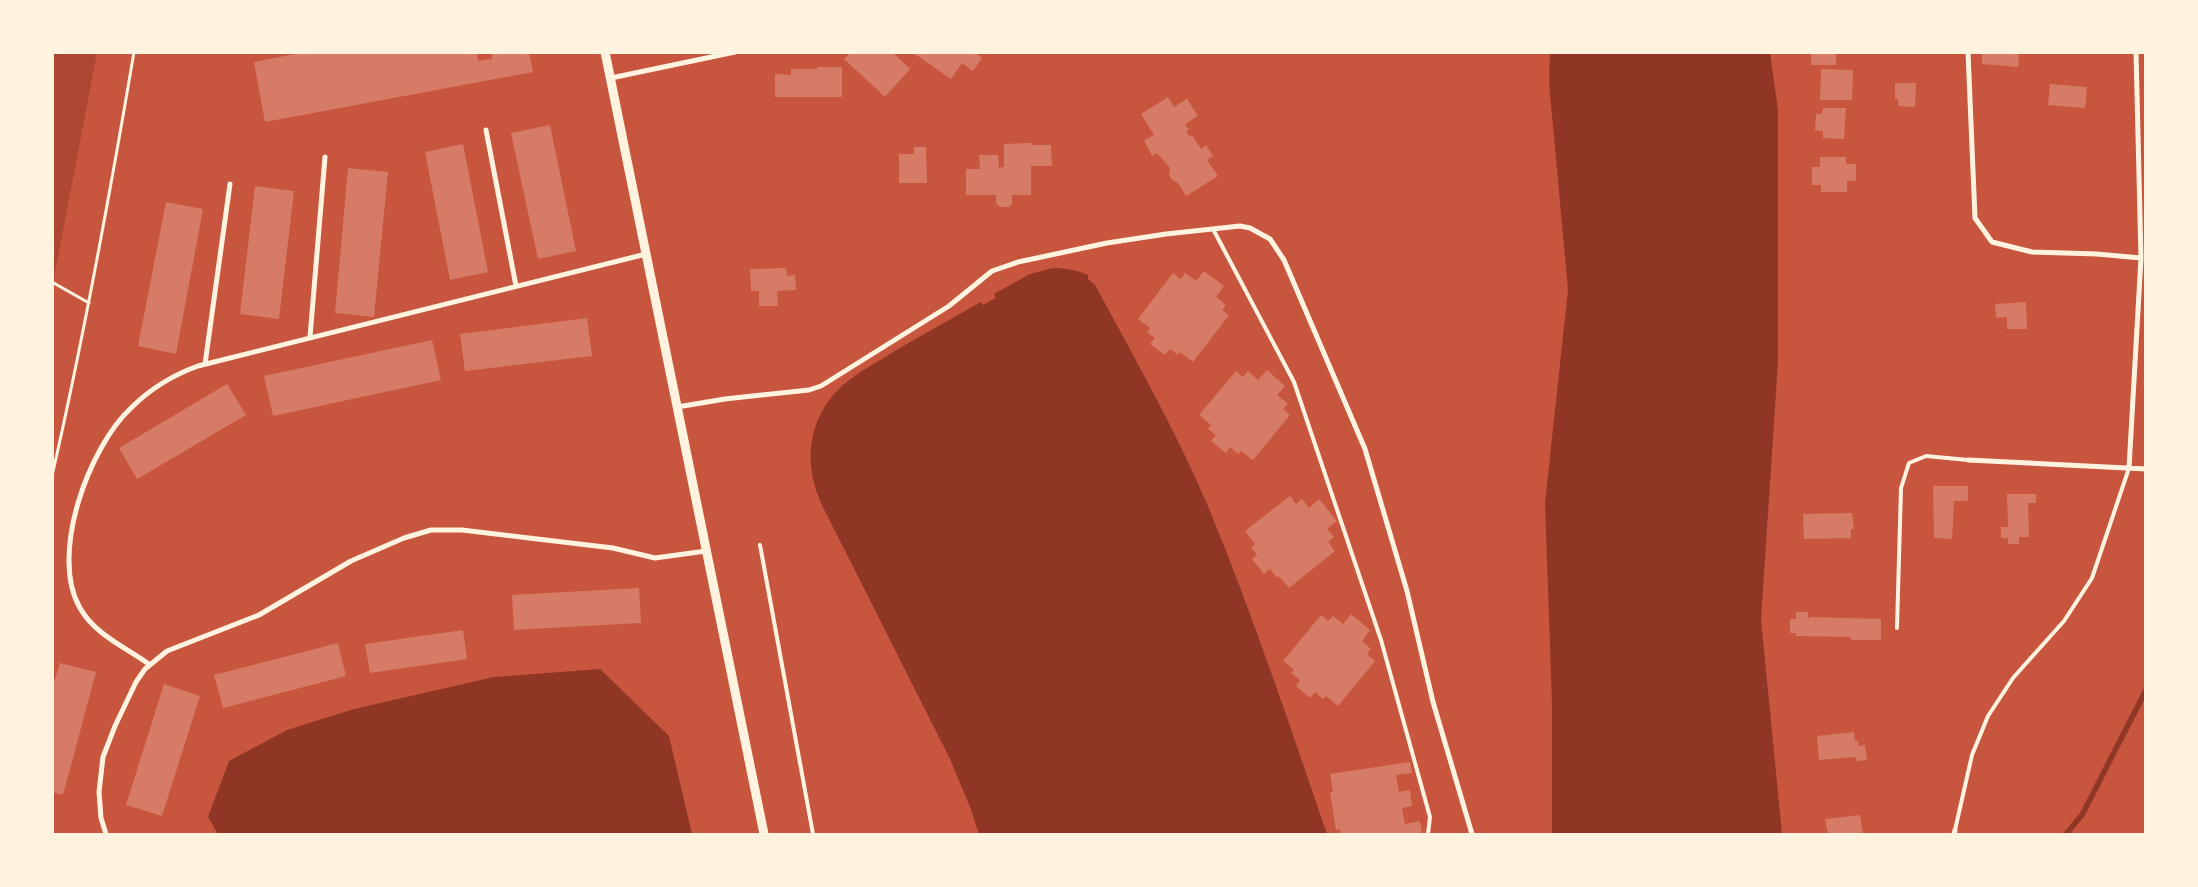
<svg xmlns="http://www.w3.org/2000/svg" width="2198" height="887" viewBox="0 0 2198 887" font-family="Montserrat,sans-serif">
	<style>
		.green { fill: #ae4732 }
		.water { fill: #8f3625 }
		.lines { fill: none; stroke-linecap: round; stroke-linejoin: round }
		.stream { stroke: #8f3625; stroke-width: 5.5 }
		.building { fill: #d67c66 }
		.path { stroke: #fff3e0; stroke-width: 3 }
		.service { stroke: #fff3e0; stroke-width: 4 }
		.minor { stroke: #fff3e0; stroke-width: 5 }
		.tertiary { stroke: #fff3e0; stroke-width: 9 }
	</style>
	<rect width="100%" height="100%" fill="#c8553d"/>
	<path class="green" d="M53 53H97L53 283Z"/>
	<path class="water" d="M1550 53H1770L1778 110V362L1761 619 1782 834H1552V704L1545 503 1568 290 1549 82Z
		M1053 268C1066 268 1076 270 1088 275V279L1095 285C1134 357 1175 429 1207 504 1252 612 1289 724 1327 834H979L970 807 950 759 821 503C803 463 808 418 841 387 857 372 880 361 898 349 926 333 954 317 981 302L983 305 996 298 994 294 1030 274Z
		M600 669 669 736 692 834H218L208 817 229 761 287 730 354 709 494 677Z"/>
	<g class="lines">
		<path class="stream" d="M2066 834 2082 815 2146 690"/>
	</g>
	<path class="building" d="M305 52H477L478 61 492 59 491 52H529L533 72 265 122 254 62Z
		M851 52H892L910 69 885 97 844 59Z
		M912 52H975L982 58 973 71 962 63 951 79Z
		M1811 52H1836V65H1811Z
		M1982 52H2019L2018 67 1982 64Z
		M817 67H842V97H775V74L791 75V69H817Z
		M1821 69 1853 70 1852 100H1820Z
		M1895 83H1916L1915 107 1898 106V99H1895Z
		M2050 84 2087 87 2085 108 2048 105Z
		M1168 97 1174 107 1187 99 1198 116 1185 124 1189 130 1186 131 1190 137 1192 135 1201 149 1206 145 1213 156 1207 160 1218 176 1186 196 1178 183 1172 180 1169 175 1170 168 1157 153 1152 156 1144 140 1154 135 1141 114Z
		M1823 108H1846L1844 139 1823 138V131L1815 130 1816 114H1822Z
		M550 125 576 251 538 259 511 133Z
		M1031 143V145H1051L1052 166H1031V195H1012V204L1009 207H1000L996 203V195H966V169H980L979 155H998L999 168 1004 167V144Z
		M463 144 488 272 450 280 425 152Z
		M914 147H926L927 183H899V154H914Z
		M1820 157H1846V164H1856V181H1847V192H1821V185H1812V167H1820Z
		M348 168 388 172 374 317 335 313Z
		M255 186 294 191 279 319 240 314Z
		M166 202 203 209 176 354 138 346Z
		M786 268 787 276 795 275 796 290 777 291 778 306H759V291H751L750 269Z
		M1204 271 1224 286 1216 297 1226 305 1222 310 1229 315 1193 362 1180 352 1178 355 1170 349 1165 355 1150 344 1155 338 1147 332 1150 328 1138 319 1173 273 1181 279 1185 273 1196 281Z
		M2026 302 2027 329H2007V317L1996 318 1995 304Z
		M587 318 592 356 465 371 460 334Z
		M432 340 441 380 273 416 264 376Z
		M1267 370 1285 386 1277 395 1288 404 1283 409 1290 415 1253 460 1241 451 1238 454 1230 447 1226 453 1211 441 1216 435 1208 429 1211 425 1199 415 1236 371 1243 377 1248 371 1258 380Z
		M227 384 246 415 137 479 119 448Z
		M1933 486H1968V501H1954L1952 539 1934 538Z
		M2007 494H2036V503H2028L2029 537H2019V544H2008V538H2001V527H2008Z
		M1290 496 1296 504 1302 499 1309 508 1319 499 1337 521 1327 529 1334 537 1328 542 1335 551 1289 588 1279 576 1277 578 1270 569 1264 574 1252 559 1257 555 1251 547 1255 544 1245 531Z
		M1852 513 1854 529H1851V538L1804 539 1803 514Z
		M639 588 641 623 514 630 512 595Z
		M1796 612H1808V619L1810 617 1881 619V640H1851V637L1796 636V633H1790V619H1796Z
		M1351 614 1370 630 1362 641 1371 649 1367 654 1375 661 1338 706 1326 696 1323 699 1315 692 1310 698 1296 686 1300 680 1291 673 1294 670 1283 661 1321 615 1328 621 1333 616 1343 624Z
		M463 630 467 659 370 673 365 644Z
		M338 643 346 676 223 708 214 675Z
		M60 663 96 672 63 795 52 792V689Z
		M164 684 200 696 162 816 126 805Z
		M1854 732 1855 741H1858V746L1865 745 1867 760 1856 761V757L1819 760 1817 736Z
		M1410 762 1412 773 1396 775 1399 792 1410 790 1412 806 1402 808 1405 824 1420 821 1422 833 1410 834H1341L1340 829 1336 830 1330 792H1333L1330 774Z
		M1860 815 1863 834H1828L1825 819Z"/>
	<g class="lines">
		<path class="path" d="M52 282 89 303
			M52 476C84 336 110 194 134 52"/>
		<path class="service" d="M1213 229 1294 382 1381 640 1430 817 1428 834
			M760 545 813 834
			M1897 628 1901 488 1909 463 1926 456 1968 460
			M1955 830 1972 755 1988 716 2013 678 2064 621 2092 578 2129 468"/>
		<path class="minor" d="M1968 52 1975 218 1992 242 2032 252 2097 254 2141 258
			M611 78 735 52
			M486 130 516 286
			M310 337 325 157
			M205 364 230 184
			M677 407 725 399 809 390 821 386 949 306 992 271 1018 262 1107 243 1166 234 1240 226 1250 228 1270 239 1284 260 1365 449 1407 591 1433 702 1472 834
			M1968 460 2146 469
			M2129 468 2141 258 2136 52
			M150 665C127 648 95 635 80 608 49 555 89 447 131 408 150 389 173 375 198 366L646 254
			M106 834 101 818 99 792 103 757 115 726 136 682 145 669 167 651 259 615 351 561 404 538 431 530H462L613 548 655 558 706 551
			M1954 834 1955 830"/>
		<path class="tertiary" d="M605 52 764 834"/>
	</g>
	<rect width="2198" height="887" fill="none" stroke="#fff3e0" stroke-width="108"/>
</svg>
